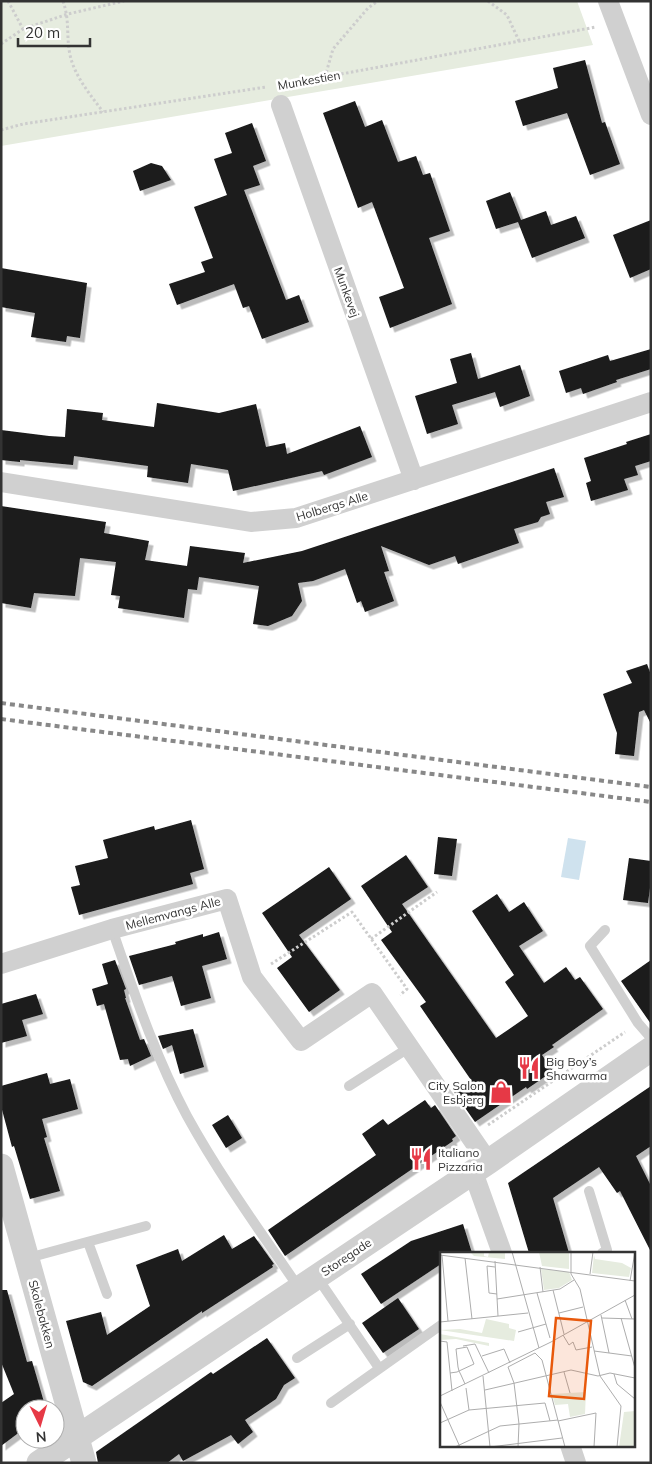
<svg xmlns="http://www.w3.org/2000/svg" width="652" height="1464" viewBox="0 0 652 1464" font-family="Mulish,sans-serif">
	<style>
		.green { fill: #e6ecdf }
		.water { fill: #cfe2ee }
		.building { fill: #1a1a1a; filter: url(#shadow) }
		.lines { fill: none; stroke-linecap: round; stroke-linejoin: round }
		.path { stroke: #cdcdcd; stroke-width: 3; stroke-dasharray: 2.5 2.5; stroke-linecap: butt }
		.service { stroke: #d0d0d0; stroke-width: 10 }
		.minor { stroke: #d0d0d0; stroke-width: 20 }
		.tertiary { stroke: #d0d0d0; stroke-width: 25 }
		.rail { stroke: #888; stroke-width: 4; stroke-dasharray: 5 4; stroke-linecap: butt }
		.labels { text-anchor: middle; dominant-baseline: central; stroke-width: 5; stroke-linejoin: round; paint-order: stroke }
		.street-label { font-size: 12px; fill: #333; stroke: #fff }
		.poi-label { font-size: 12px; fill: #333; stroke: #fff; text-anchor: start }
		.inset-road { fill: none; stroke: #adadad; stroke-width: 1 }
		.view { fill: #e8590c; fill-opacity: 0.15; stroke: #e8590c; stroke-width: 2.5 }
		.inset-edge { fill: none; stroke: #333; stroke-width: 2.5 }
	</style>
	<defs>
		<filter id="shadow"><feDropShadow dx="4.5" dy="4.5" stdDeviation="0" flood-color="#0004"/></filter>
	</defs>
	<rect width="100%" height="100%" fill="#fff"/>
	<path class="green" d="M1 1H577L593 45 1 146Z"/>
	<path class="water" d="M568 838 586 841 579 880 561 877Z"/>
	<path class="building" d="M585 60 602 123 605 122 620 164 590 175 567 113 523 126 515 101 558 88 553 68Z
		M355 101 365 127 382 120 398 162 416 156 423 175 430 173 450 231 429 238 452 304 390 328 379 297 404 288 372 202 358 208 323 113Z
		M252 123 266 161 253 166 260 185 244 190 286 300 299 295 309 322 262 339 249 306 243 308 234 284 177 305 169 284 205 272 201 262 213 258 194 207 227 195 214 159 232 153 225 133Z
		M151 163 162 166 171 180 140 191 133 171Z
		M510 192 521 220 546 211 551 225 576 216 585 238 532 258 518 222 496 229 486 201Z
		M651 220V269L630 278 613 235Z
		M1 268 87 283 80 338 67 336 66 342 31 337 35 313 1 307Z
		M651 349V369L616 380 617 382 583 394 581 388 566 393 559 371 608 355 610 361Z
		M471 353 478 379 520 365 530 396 500 407 495 392 452 405 458 424 427 434 415 396 457 383 450 359Z
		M157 403 219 413 256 404 266 447 285 443 287 454 360 426 372 457 324 475 322 471 233 491 228 470 191 464 188 483 147 477 148 466 74 456 73 465 20 460V462L1 460V430L49 436 65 437 67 409 103 413 102 420 154 427Z
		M651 434V461L635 466 638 475 624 479 628 490 591 501 586 483 591 481 584 458 627 444 626 442Z
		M554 468 564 497 546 502 550 514 541 517 538 522 514 529 519 543 458 564 455 556 429 565 381 546 389 571 384 572 394 601 365 612 361 601 357 603 345 569 313 581 298 583 302 601 292 616 268 626 253 624 259 586 199 577 197 590 188 589 184 618 118 608 120 596 111 595 116 562 80 558 75 596 34 593 31 608 1 603V506L106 522 104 533 149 541 145 560 187 566 190 546 245 553 243 563 302 551Z
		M647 664 651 675V724L644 710 639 712 634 756 615 754 617 733 603 694 632 683 626 671Z
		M191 820 204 869 190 873 193 884 79 915 71 887 80 885 75 866 108 858 103 840 154 826 155 830Z
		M438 837 457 839 452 876 434 874Z
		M406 855 428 887 402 904 496 1038 528 1016 505 982 514 975 472 911 497 894 509 912 524 902 543 931 519 946 544 983 566 967 575 980 580 977 603 1009 552 1045 554 1047 542 1055 553 1071 527 1089 526 1087 475 1122 454 1092 471 1080 420 1006 426 1002 381 940 392 932 361 886Z
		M629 858 651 861V880L648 903 623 900Z
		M329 867 351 899 299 935 340 990 309 1012 277 968 292 957 262 913Z
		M219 932 227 959 202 966 211 998 181 1006 172 976 139 985 129 956 176 944 175 942 203 934V937Z
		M115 960 126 989 124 990 126 998H125L140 1040 144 1039 151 1056 130 1066 128 1059 120 1060 104 1004 97 1006 92 989 108 984 102 964Z
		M651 960V1024L621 981Z
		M36 994 43 1014 22 1020 27 1036 1 1043V1004Z
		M193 1029 204 1067 180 1074 172 1045 163 1049 158 1036Z
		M47 1073 50 1084 70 1079 78 1109 42 1119 47 1137 44 1138 60 1191 30 1199 14 1146 12 1147 1 1106V1086Z
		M651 1086V1146L636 1156 651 1186V1252L620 1191 617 1193 599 1167 553 1198 569 1253H529L508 1183Z
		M425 1100 431 1108 435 1105 456 1136 452 1139 453 1141 285 1256 268 1230 376 1155 362 1134 383 1119 388 1125Z
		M228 1115 242 1138 226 1148 212 1125Z
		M463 1224 472 1253H441V1264L381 1304 361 1274 411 1241Z
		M224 1235 232 1249 254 1236 274 1264 272 1265 273 1267 202 1313V1311L92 1386 83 1382 66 1321 101 1312 107 1335 150 1306 136 1265 178 1249 182 1261Z
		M1 1290H7L27 1362 32 1361 46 1409H25V1428L1 1446V1403L14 1394 1 1362Z
		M398 1298 419 1329 383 1353 362 1323Z
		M267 1338 295 1378 284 1385 276 1399 245 1420 253 1432 238 1444 231 1435 183 1461 179 1454 167 1463H98L96 1452 211 1372 213 1374Z"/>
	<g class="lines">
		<path class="path" d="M8 1 23 29
			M63 1C70 21 66 36 70 55 75 77 90 94 103 112
			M488 1 507 15 519 41
			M1 44 23 29 68 14 124 1
			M325 77 333 49 368 8 378 1
			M287 84 596 27
			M1 130 23 124 266 87
			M371 939 437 892
			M271 964 352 912 407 989 400 995
			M488 1125 625 1032"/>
		<path class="service" d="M112 929C134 992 155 1056 187 1116 220 1176 260 1231 299 1288
			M605 930 590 946 638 1023 651 1038
			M349 1086 410 1047
			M589 1191 607 1250 602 1253
			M88 1242 107 1294
			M28 1258 146 1226
			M317 1277 379 1368
			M297 1358 350 1324
			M331 1403 441 1325"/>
		<path class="minor" d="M608 1 651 115
			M281 105 414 480
			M1 482 251 522 296 518 651 402
			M1 964 112 929 227 899 252 977 301 1041 372 993 488 1162
			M473 1172 502 1253
			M570 1445 576 1463"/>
		<path class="tertiary" d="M1 1166 84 1463
			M39 1463 488 1162 651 1049"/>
		<path class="rail" d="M1 703 651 787
			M1 719 651 802"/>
	</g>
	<defs>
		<symbol id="restaurant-bare" viewBox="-9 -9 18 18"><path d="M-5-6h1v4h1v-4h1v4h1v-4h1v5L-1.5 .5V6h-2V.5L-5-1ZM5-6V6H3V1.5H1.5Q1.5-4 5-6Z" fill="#e63946" stroke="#fff" stroke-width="2.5" paint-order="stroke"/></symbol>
		<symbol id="shop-bare" viewBox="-9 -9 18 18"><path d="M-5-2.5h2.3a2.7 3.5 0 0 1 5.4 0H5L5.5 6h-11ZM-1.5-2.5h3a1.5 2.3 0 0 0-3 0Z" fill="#e63946" stroke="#fff" stroke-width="2.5" paint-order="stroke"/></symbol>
	</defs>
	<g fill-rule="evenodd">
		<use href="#restaurant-bare" x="513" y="1052" width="32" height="32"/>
		<use href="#shop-bare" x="485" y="1076" width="32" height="32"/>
		<use href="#restaurant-bare" x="405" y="1143" width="32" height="32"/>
	</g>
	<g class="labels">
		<g class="street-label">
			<text transform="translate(309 80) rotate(-10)">Munkestien</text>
			<text transform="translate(347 292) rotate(70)">Munkevej</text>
			<text transform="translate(332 506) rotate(-17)">Holbergs Alle</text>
			<text transform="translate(173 913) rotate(-15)">Mellemvangs Alle</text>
			<text transform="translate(346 1257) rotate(-34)">Storegade</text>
			<text transform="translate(42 1314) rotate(75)">Skolebakken</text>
		</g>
		<g class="poi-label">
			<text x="546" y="1061">Big Boy’s<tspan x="546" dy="14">Shawarma</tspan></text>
			<text x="484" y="1085" text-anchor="end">City Salon<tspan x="484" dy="14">Esbjerg</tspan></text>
			<text x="438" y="1152">Italiano<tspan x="438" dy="14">Pizzaria</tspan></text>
		</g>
	</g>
	<g transform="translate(440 1252)">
		<rect width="195" height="195" fill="#fff"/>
		<path d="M30 0H44V4L48 5 49 0H65V7L34 4ZM99 0H129V17L102 14ZM154 3 155 7 182 11 191 16 189 25 152 21ZM101 17 129 20 132 28 119 36 104 38ZM46 67 69 72V76L76 78 74 89 0 78 20 77 42 81ZM0 82 49 91V94L16 87 0 88ZM146 140 145 162 130 165 128 152 115 153 112 142ZM195 159V195H179L184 160Z" fill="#e6ecdf"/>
		<path class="inset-road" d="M72 0 99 96M131 0V22L140 37 160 124 181 154 177 195M0 3 195 29M2 3 8 69M25 6 32 67M55 9 58 64M55 15 47 14 49 41 57 42M100 15 103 40M150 22 153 0M190 29 195 0M113 38 124 82M97 41 110 86M57 47 120 37 134 28M185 48 192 67M119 61 143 55M161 63 169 101M162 66 195 67M181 66 195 116M0 70 88 61M78 80 106 72M123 83 129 93 133 90 136 98 152 95M0 89 7 90 12 139M23 94 35 92 49 121M154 99 192 104M42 104 64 97 70 111M124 120 130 141M10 121 17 120 19 119 34 112 27 95 16 97 18 115 19 119 21 123 25 132M174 122 177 132 195 147M43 124 50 195 122 186M26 136 29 158M45 138 131 118 158 124 170 121 195 126M0 144 111 90 195 43M0 150 20 195M118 169 156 161 154 195M0 171 29 158 105 151 110 169M15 195 60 174 118 168M78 195 79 172 74 131 68 115 95 101 102 108 125 195M155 195H176"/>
		<path class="view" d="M116 66 151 69 144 147 109 144Z"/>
		<rect width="195" height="195" class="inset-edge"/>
	</g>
	<rect width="652" height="1464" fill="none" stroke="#333333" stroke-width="5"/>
	<g transform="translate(40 1424) rotate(175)"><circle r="24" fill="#ffffff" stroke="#adadad"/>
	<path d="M0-4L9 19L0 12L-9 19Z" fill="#e63946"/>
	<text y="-8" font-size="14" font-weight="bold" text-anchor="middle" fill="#333333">N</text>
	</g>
	<path d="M18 38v8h72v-8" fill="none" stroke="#333333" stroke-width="2.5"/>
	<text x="25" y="38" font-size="15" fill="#333333" stroke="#ffffff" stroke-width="4" paint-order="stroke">20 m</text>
</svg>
